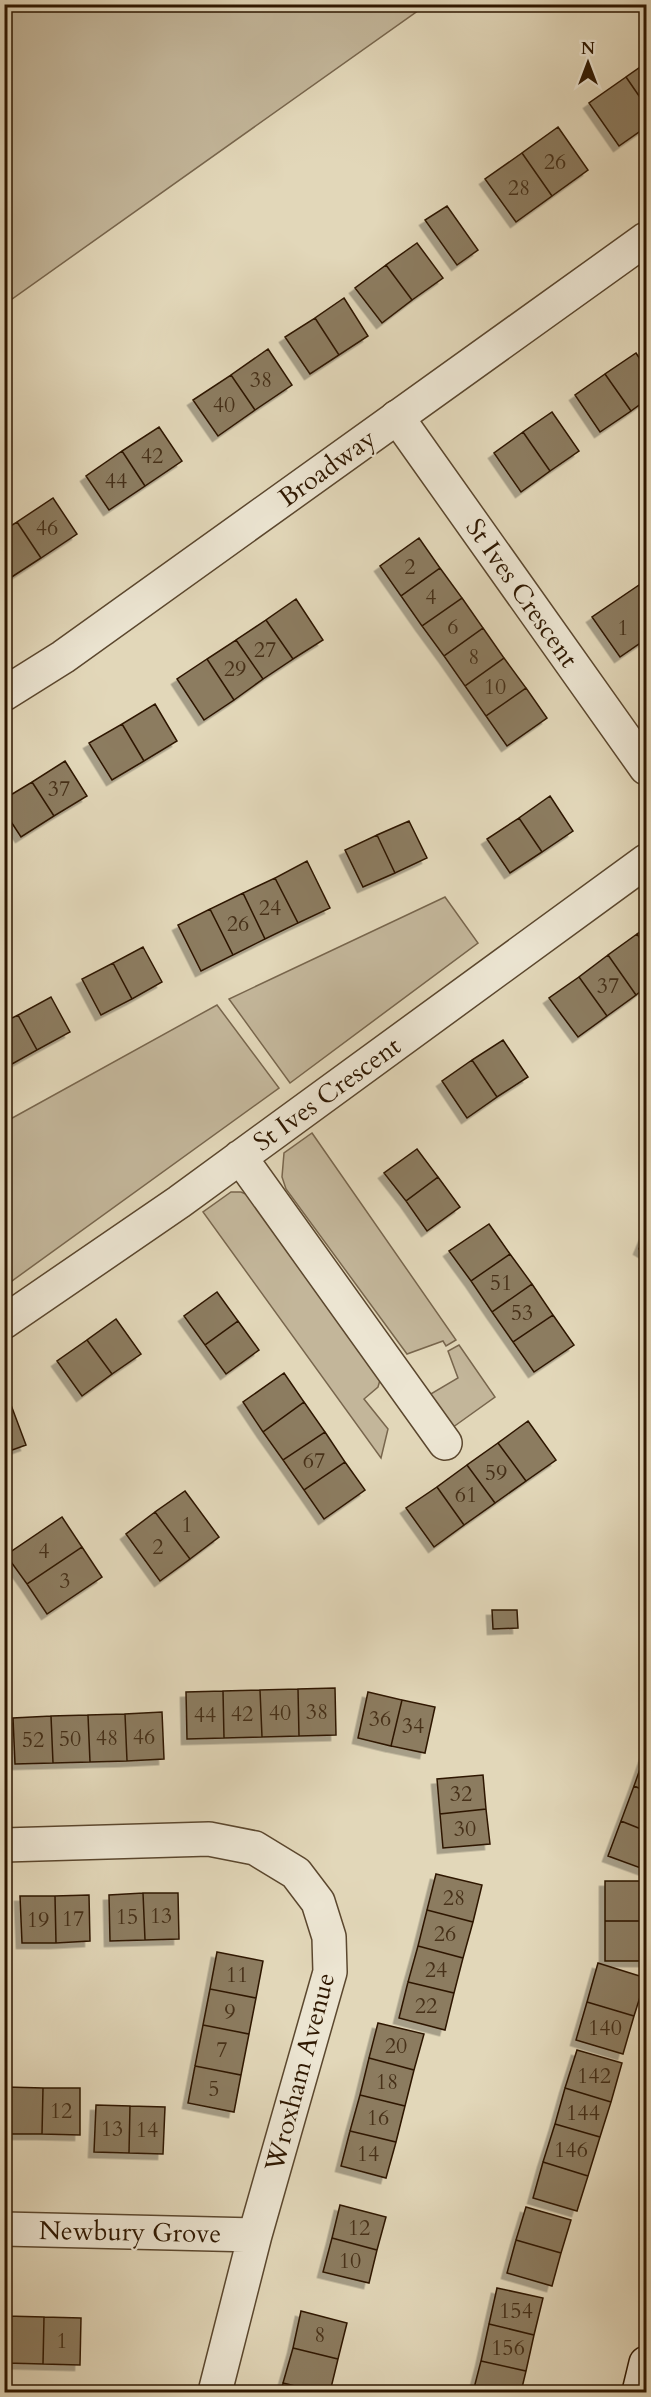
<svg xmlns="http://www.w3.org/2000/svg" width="651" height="2397" viewBox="0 0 651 2397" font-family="Cardo,serif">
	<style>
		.green { fill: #c3b69a; stroke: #78664d; stroke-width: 1.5 }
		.building { fill: #8c7b60; stroke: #2e1700; stroke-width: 1.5; filter: url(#shadow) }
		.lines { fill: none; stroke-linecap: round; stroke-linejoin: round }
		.minor-casing { stroke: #5b472e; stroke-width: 36 }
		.tertiary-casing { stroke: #5b472e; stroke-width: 36 }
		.secondary-casing { stroke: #2e1700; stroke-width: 36 }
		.minor { stroke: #ece5d2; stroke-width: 33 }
		.tertiary { stroke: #ece5d2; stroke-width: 33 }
		.secondary { stroke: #ece5d2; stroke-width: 33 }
		.labels { text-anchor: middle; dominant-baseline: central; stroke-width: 4.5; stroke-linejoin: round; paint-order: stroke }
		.number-label { font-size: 22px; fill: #463018 }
		.street-label { font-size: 26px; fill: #2e1700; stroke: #ece5d2 }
	</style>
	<defs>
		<filter id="shadow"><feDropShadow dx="-5.5" dy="5.5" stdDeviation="0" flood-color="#0004"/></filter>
	</defs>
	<rect width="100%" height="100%" fill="#e2d7b9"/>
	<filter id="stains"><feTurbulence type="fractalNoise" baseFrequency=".00333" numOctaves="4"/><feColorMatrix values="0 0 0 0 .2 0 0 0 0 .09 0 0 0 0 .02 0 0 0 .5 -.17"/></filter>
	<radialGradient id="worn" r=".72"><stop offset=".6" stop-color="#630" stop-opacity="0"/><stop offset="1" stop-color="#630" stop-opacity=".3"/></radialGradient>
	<path class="green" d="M5 4H426V5L5 304Z
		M445 897 478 943 290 1083 229 999Z
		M217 1005 279 1088 5 1286V1122Z
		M312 1133 456 1340 446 1346 443 1341 407 1354 286 1189 282 1177 284 1153Z
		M231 1192H241L253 1197 380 1380 378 1387 364 1399 388 1429 381 1458 203 1212Z
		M459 1345 495 1397 449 1430 429 1395 458 1378 448 1351Z"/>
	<path class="building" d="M646 63V106L626 77Z
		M626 77 646 106V127L619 146 589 103Z
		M558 127 588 170 552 196 522 153Z
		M522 153 552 196 516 222 485 179Z
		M447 206 478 250 457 265 425 220Z
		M417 243 443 278 412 300 386 265Z
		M386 265 412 300 382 323 355 288Z
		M344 298 368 336 339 355 315 318Z
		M315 318 339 355 310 374 285 337Z
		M268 349 292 385 255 410 231 375Z
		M636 353 646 368V400L631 411 605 374Z
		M605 374 631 411 600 432 575 395Z
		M231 375 255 410 218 436 193 400Z
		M552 412 579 451 550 471 523 432Z
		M159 427 182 461 145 486 122 451Z
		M523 432 550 471 521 492 494 453Z
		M122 451 145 486 109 510 86 476Z
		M53 498 77 534 41 558 17 522Z
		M17 522 41 558 4 582V530Z
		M419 538 440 568 401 596 380 566Z
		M440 568 462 598 422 626 401 596Z
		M642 583 646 589V639L620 657 592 617Z
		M462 598 483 628 444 656 422 626Z
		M296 599 323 640 293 659 266 620Z
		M266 620 293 659 263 679 236 640Z
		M483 628 504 658 465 686 444 656Z
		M236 640 263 679 234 700 207 659Z
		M504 658 526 688 486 716 465 686Z
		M207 659 234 700 204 720 177 679Z
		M526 688 547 718 507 746 486 716Z
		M155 704 177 741 144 761 122 724Z
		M122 724 144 761 112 780 89 743Z
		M65 761 87 796 54 816 32 782Z
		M32 782 54 816 21 837 4 811V799Z
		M550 796 573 831 542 852 519 818Z
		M519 818 542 852 510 873 487 839Z
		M409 821 427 858 395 873 377 835Z
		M377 835 395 873 363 887 345 850Z
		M307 861 330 908 298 923 275 878Z
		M275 878 298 923 265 939 243 893Z
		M243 893 265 939 233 955 210 909Z
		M210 909 233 955 201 971 178 925Z
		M646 928V947L637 934Z
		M637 934 646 947V987L636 995 608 955Z
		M143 947 162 982 132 999 113 963Z
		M608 955 636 995 607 1016 579 977Z
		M113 963 132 999 101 1015 82 979Z
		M579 977 607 1016 578 1037 549 998Z
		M51 997 70 1032 37 1050 18 1015Z
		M18 1015 37 1050 5 1068 4 1022Z
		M503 1040 528 1077 497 1097 472 1060Z
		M472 1060 497 1097 467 1118 442 1081Z
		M417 1149 438 1177 406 1201 384 1173Z
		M438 1177 460 1207 427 1231 406 1201Z
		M489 1224 510 1254 471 1281 449 1251Z
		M646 1232V1253L639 1249Z
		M510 1254 532 1284 492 1312 471 1281Z
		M532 1284 553 1315 513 1342 492 1312Z
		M217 1292 238 1321 205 1345 184 1316Z
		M553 1315 574 1345 534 1372 513 1342Z
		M116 1319 141 1354 112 1374 87 1340Z
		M238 1321 259 1350 226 1374 205 1345Z
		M87 1340 112 1374 82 1396 57 1361Z
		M284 1373 304 1402 263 1432 243 1402Z
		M8 1397 26 1445 4 1453V1398Z
		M304 1402 325 1432 283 1460 263 1432Z
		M528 1421 556 1460 526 1481 498 1443Z
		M325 1432 345 1462 304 1490 283 1460Z
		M498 1443 526 1481 495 1503 467 1465Z
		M345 1462 365 1490 324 1519 304 1490Z
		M467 1465 495 1503 464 1525 437 1487Z
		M437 1487 464 1525 434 1547 406 1508Z
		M185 1491 219 1537 190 1559 155 1512Z
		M155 1512 190 1559 160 1581 126 1534Z
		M62 1517 82 1547 27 1584 6 1555Z
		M82 1547 102 1577 47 1614 27 1584Z
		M492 1610H517L518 1628 493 1629Z
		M335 1688 336 1735 299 1736 298 1689Z
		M298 1689 299 1736 262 1737 260 1690Z
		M260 1690 262 1737 224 1738 223 1691Z
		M223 1691 224 1738 187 1739 186 1692Z
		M368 1692 402 1700 391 1746 358 1738Z
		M402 1700 435 1707 425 1753 391 1746Z
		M162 1712 164 1759 127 1761 125 1714Z
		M125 1714 127 1761 90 1762 88 1715Z
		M88 1715 90 1762 53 1763 51 1716Z
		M51 1716 53 1763 15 1764 13 1718Z
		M646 1752V1791L634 1786Z
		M483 1775 486 1809 440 1814 437 1779Z
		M634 1786 646 1791V1831L621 1821Z
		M486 1809 490 1844 443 1848 440 1814Z
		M621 1821 646 1831V1870L608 1856Z
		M436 1874 482 1885 473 1922 427 1910Z
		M605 1881H646V1921H605Z
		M143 1893H178L179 1939 145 1940Z
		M143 1893 145 1940 110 1941 109 1895Z
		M89 1895 90 1941 56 1943 55 1896Z
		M20 1896H55L56 1943H22Z
		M427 1910 473 1922 463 1958 418 1946Z
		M605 1921H646V1961H605Z
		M418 1946 463 1958 454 1993 408 1982Z
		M217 1952 263 1961 256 1998 210 1989Z
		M598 1963 646 1978 634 2016 587 2002Z
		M408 1982 454 1993 445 2030 399 2018Z
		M210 1989 256 1998 249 2034 203 2025Z
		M587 2002 634 2016 623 2054 576 2040Z
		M378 2023 424 2034 414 2070 369 2058Z
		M203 2025 249 2034 241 2075 195 2066Z
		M577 2050 622 2063 611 2102 565 2088Z
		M369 2058 414 2070 405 2106 360 2095Z
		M195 2066 241 2075 234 2112 188 2103Z
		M6 2087 43 2088 42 2134H5Z
		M43 2088H80V2135L42 2134Z
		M565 2088 611 2102 600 2137 555 2124Z
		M360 2095 405 2106 396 2142 350 2131Z
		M96 2105 130 2106 129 2153 94 2152Z
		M130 2106 165 2107 163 2154 129 2153Z
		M555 2124 600 2137 588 2176 543 2162Z
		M350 2131 396 2142 386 2178 341 2166Z
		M543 2162 588 2176 577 2211 533 2198Z
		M340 2205 386 2217 377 2250 332 2238Z
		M526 2207 571 2220 561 2253 516 2240Z
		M332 2238 377 2250 369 2283 323 2272Z
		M516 2240 561 2253 552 2286 507 2273Z
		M497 2288 543 2298 534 2335 489 2324Z
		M301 2311 347 2323 338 2359 293 2348Z
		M4 2316H6V2363H4Z
		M6 2316 44 2317 43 2364 6 2363Z
		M44 2317 81 2318 80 2365 43 2364Z
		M489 2324 534 2335 526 2371 481 2361Z
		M293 2348 338 2359 330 2392H319L283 2383Z
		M481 2361 526 2371 521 2392H473Z
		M283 2383 319 2392H281Z"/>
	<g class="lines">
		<defs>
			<path id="minor" d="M397 417 646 768
				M240 1157 445 1443
				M4 1322 179 1202 646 861
				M4 1845 209 1839 255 1848 296 1873 318 1902 329 1937 330 1972 255 2235 215 2392
				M4 2229 255 2235"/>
			<path id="tertiary" d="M4 694 63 657 646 239"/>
			<path id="secondary" d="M639 2392 646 2363"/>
		</defs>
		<use href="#minor" class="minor-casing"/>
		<use href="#tertiary" class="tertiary-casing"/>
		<use href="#secondary" class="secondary-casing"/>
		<use href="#minor" class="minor"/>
		<use href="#tertiary" class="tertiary"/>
		<use href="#secondary" class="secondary"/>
	</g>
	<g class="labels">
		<g class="number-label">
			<text x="555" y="162">26</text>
			<text x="519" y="188">28</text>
			<text x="261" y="380">38</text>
			<text x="224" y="405">40</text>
			<text x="152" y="456">42</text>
			<text x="116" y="481">44</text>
			<text x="47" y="528">46</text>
			<text x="410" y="567">2</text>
			<text x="431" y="597">4</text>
			<text x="453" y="627">6</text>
			<text x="623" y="628">1</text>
			<text x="265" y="650">27</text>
			<text x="474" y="657">8</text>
			<text x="235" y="669">29</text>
			<text x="495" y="687">10</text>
			<text x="59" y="789">37</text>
			<text x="270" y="908">24</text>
			<text x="238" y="924">26</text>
			<text x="608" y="986">37</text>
			<text x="501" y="1283">51</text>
			<text x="522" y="1313">53</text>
			<text x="314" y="1461">67</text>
			<text x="496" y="1473">59</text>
			<text x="466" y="1495">61</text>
			<text x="187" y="1525">1</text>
			<text x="158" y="1547">2</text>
			<text x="44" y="1551">4</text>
			<text x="65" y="1581">3</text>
			<text x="317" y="1712">38</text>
			<text x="280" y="1713">40</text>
			<text x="242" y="1714">42</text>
			<text x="205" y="1715">44</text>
			<text x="380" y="1719">36</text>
			<text x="413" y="1726">34</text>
			<text x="144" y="1737">46</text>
			<text x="107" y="1738">48</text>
			<text x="70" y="1739">50</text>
			<text x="33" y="1740">52</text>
			<text x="461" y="1794">32</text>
			<text x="465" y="1829">30</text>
			<text x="454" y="1898">28</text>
			<text x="161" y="1916">13</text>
			<text x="127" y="1917">15</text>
			<text x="73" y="1919">17</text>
			<text x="38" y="1920">19</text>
			<text x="445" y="1934">26</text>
			<text x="436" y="1970">24</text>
			<text x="237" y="1975">11</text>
			<text x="426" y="2006">22</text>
			<text x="230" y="2012">9</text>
			<text x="605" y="2028">140</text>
			<text x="396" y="2046">20</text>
			<text x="222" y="2050">7</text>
			<text x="594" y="2076">142</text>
			<text x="387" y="2082">18</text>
			<text x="214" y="2089">5</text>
			<text x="61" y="2111">12</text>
			<text x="583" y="2113">144</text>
			<text x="378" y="2118">16</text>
			<text x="112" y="2129">13</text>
			<text x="147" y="2130">14</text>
			<text x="571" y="2150">146</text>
			<text x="368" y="2154">14</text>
			<text x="359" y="2228">12</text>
			<text x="350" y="2261">10</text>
			<text x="516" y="2311">154</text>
			<text x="320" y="2335">8</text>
			<text x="62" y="2341">1</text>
			<text x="508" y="2348">156</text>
		</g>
		<g class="street-label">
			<text transform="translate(327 468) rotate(-36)">Broadway</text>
			<text transform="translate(522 593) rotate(55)">St Ives Crescent</text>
			<text transform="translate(327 1094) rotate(-36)">St Ives Crescent</text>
			<text transform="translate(300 2072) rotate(-75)">Wroxham Avenue</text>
			<text transform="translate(130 2232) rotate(1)">Newbury Grove</text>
		</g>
	</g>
	<rect width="651" height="2397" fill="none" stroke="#e2d7b9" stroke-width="24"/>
	<rect x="6" y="6" width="639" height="2385" fill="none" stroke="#2e1700" stroke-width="3"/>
	<rect x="12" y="12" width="627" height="2373" fill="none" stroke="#2e1700" stroke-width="1.5"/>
	<g transform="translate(588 63)" stroke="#ece5d2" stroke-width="4.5" paint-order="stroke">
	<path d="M0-4.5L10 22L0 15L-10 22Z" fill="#2e1700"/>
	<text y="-9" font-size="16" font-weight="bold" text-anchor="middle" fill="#2e1700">N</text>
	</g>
	<rect width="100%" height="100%" filter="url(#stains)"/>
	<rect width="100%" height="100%" fill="url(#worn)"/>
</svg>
